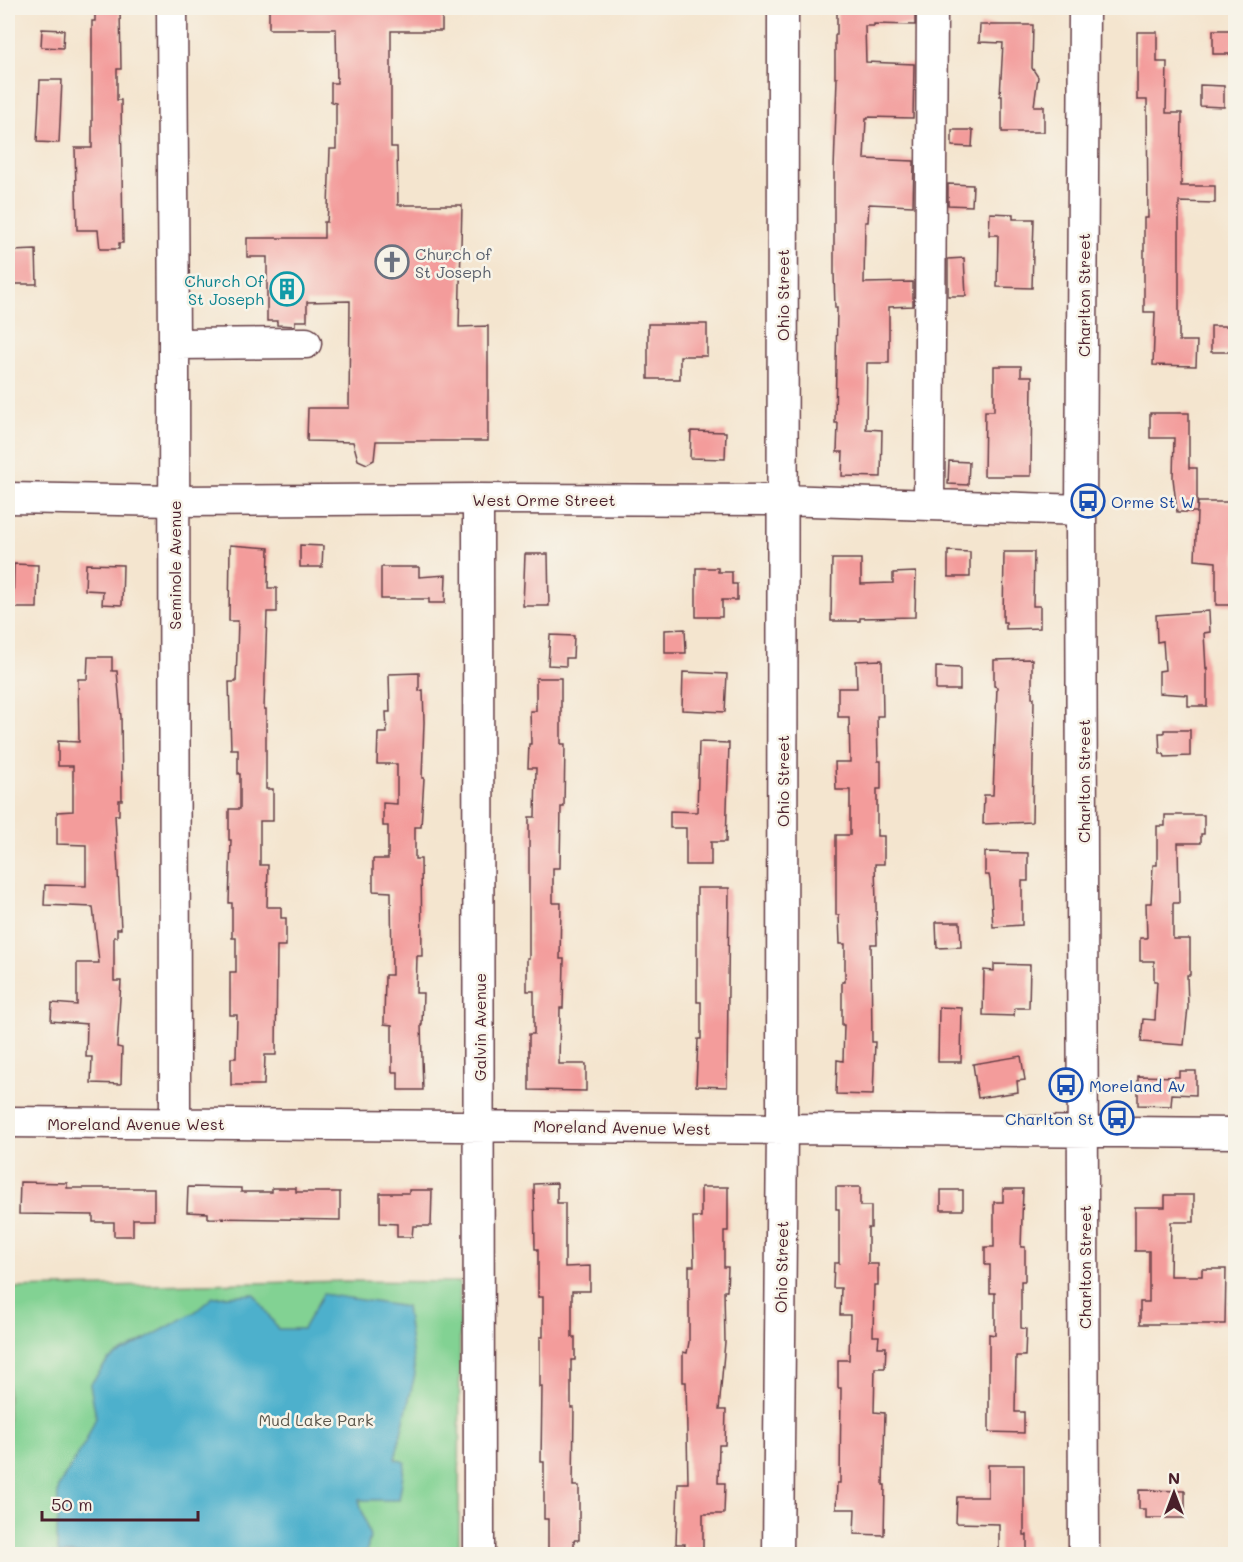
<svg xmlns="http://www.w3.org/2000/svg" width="1243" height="1562" viewBox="0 0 1243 1562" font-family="Mali,sans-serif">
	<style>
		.green { fill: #82d293; stroke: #66785f; stroke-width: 1.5 }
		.water { fill: #4db0cc; stroke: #4c687c; stroke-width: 1.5 }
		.building { fill: #f39c9b }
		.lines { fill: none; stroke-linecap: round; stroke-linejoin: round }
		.minor-casing { stroke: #643d44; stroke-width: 33 }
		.minor { stroke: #fff; stroke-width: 30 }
		.labels { text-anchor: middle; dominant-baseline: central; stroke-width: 5; stroke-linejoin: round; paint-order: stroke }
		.worship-label { font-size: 16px; fill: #5b616d; stroke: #f7f3e8; text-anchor: start }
		.culture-label { font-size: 16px; fill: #0d838f; stroke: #f7f3e8; text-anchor: end }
		.street-label { font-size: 16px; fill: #4a1f2b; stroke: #f7f3e8 }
		.transit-label { font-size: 16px; fill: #164399; stroke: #f7f3e8; text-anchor: start }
		.park-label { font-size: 16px; fill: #5b554a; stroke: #f7f3e8 }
	</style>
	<rect width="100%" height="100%" fill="#f7f3e8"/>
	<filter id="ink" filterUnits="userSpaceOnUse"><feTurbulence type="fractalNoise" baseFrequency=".0167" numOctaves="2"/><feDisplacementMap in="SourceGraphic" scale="12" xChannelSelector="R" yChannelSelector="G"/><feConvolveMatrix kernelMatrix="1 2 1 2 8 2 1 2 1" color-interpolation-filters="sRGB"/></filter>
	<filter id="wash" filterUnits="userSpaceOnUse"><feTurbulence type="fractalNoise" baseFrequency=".008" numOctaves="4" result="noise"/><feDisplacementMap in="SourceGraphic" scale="24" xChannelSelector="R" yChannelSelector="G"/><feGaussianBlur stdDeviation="1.35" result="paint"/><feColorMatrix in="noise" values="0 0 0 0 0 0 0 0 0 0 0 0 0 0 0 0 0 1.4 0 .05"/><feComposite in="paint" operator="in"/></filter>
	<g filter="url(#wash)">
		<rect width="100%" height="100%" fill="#f4e5cf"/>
		<path class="green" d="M345 1281 460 1282 459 1554H8V1288Z"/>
		<path class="water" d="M254 1294 278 1329H303L323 1294 406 1307 415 1374 395 1459 405 1462 399 1500H359L370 1537 366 1554H59L57 1547 58 1487 86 1441 96 1417 90 1385 108 1360 195 1312 213 1297Z"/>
		<g id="blocks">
			<path class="building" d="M95 8H120L121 69H117V100H121L123 243H119V249H100L98 230H77L75 148H92V21H95Z
				M269 8H442V31H391V147H397L398 205H462L459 327 488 326V441H376L374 460 367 464 358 460 353 442 307 441 308 408H349L350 301 307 302V321H295V326L277 325V321H267V257H247V238H324V222H327L328 208 330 149H336V103L331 102V83H337L336 29H269Z
				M837 8H915V25L874 24V26H865L866 62 914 64 913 118 868 117V119H866L864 159 914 161 913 206 869 204 868 222H865L864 283 913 282V306L889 307V363H867L866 429 882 430 881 477 842 476 843 452H837L838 423H835L837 308H835L834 273V170L837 78H835V35H837Z
				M980 25H1033L1032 68 1038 77 1034 106H1044V132H1002V96H1000L1003 43 979 42Z
				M42 29 64 30 63 48 41 47Z
				M1213 30H1236V54H1213Z
				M1137 32H1157V62H1167L1166 113H1182L1181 186H1215V203L1179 202V341H1197L1196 366 1153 365 1155 312H1144V218H1148L1147 100H1137Z
				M40 80H62L59 143 37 142Z
				M1200 85 1224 86V107L1200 106Z
				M952 130H973L972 147 952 146Z
				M948 184 973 185 972 206 948 205Z
				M990 213 1013 214V219H1034L1032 288 997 287 998 235H989Z
				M36 250 37 284H12L11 251Z
				M964 258 966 296H948V259Z
				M648 324H707V356H680V379H648Z
				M1211 326H1236L1235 352H1211Z
				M994 366H1021V376H1032L1031 476H984L985 411H994Z
				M1150 413H1189V468H1197V511L1198 502H1236V605H1216V562L1195 560 1197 512H1177L1173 478 1174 438H1150Z
				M691 431 726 432 725 459 690 458Z
				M949 461 969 462 968 485 948 484Z
				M230 545 269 548 268 588H277V612H267L264 709H266V789H273V821H260V865H268L267 907H281V918H286V946H277L276 1055H265L264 1085H231V1058H236L237 1015H230V972H236V938H232V903H229L231 840H229V809H240V774H238V749H231L229 682H236L238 621H229Z
				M300 545 323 546 322 567H300Z
				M948 551 970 552V577H948Z
				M1004 552H1034L1033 606H1040V628L1006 629V622H1003Z
				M525 554H548L549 606H523Z
				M832 559H861V584L893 583V573L916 572 915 617 860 618V621H831Z
				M14 564 38 565 37 608H13Z
				M86 564 123 565 122 605 102 604 103 591 85 590Z
				M381 567H419V577L446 575 445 603H429V599H381Z
				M696 568H718V572H732V584H737V600H722V617H696Z
				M1209 611 1210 632 1204 633 1206 669 1207 668V706H1188V695L1159 693V671L1165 670 1163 641 1157 642 1156 615Z
				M685 629 686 653H665V630Z
				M550 635 574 636 573 658H566V666L548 665Z
				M88 657H112V671H117L121 717 122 800H119V815H115L121 929H117V937H114V981H121L117 1047 122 1048 121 1084 91 1083 92 1057H86L87 1024 51 1021 52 1003 77 1005V963H99L93 907 44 905 45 885 86 886V845L57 844V812L73 811V766H58V741L79 742 78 679H87Z
				M1032 659V698H1034L1032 822 983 824 984 795H993L997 687 994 686V660Z
				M882 660 883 716H877L878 761H881V789H877V836H884V864H875L877 944H871L872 1042H875L873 1095 836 1094 837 1060 843 1061 844 1025H842V982H845V944H840L839 915H836V835H850V790H836L835 762H850L849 717H838V688H857L856 661Z
				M936 667 960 668V690H936Z
				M683 672 727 674 725 712 682 710Z
				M419 673V691L423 690 424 722 422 778H424L421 827H415V859H421L422 956H417L416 993H423L422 1025H421L423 1090H398V1072H392V1025L384 1024 385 975H392L391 892 373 891V859H388V826H383V803L397 804V764H377L378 733H387L386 712H390L389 674Z
				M536 678H561V744H565L564 807H561L560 868H553V903H561L560 959H564L563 1008H560L559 1064H586V1091L529 1090V1034H534V991H527V958H529V817H535L536 768H528L529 744H531L530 711H536Z
				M1164 730H1190V756L1165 757 1164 754H1160L1159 733H1164Z
				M699 742 729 743 726 842H711V865H686V828H670V811L697 812Z
				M1165 815H1204V834H1201V843H1178L1179 903H1173V939H1190V975H1187L1188 1007 1184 1045 1141 1042 1143 1019 1155 1020 1157 981H1154V961H1140V938H1147L1146 903H1151L1153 865H1157V826H1165Z
				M985 852 1028 853V881H1022V925L993 927 990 880 989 875H985Z
				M697 888H729L727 1087 696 1086 698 1039H701V1002H697Z
				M936 922H960L961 947 937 948Z
				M994 964 1030 965 1029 1008H1015L1014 1016 983 1015 984 970 994 971Z
				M939 1007 962 1008 961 1062H938Z
				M1021 1056 1025 1080 1017 1081 1018 1092 978 1098 973 1064Z
				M1179 1071H1196V1095L1172 1094 1171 1106 1138 1105V1076L1179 1077Z
				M20 1182 67 1183V1188H154V1219H133V1236H114V1222H93V1215L19 1214Z
				M557 1183V1203H565V1267L590 1266V1291H572V1337H575V1360H571V1408H574L573 1486H579V1540H574V1554H548V1519H544V1462H541L542 1387H540V1337H543V1297H538V1249H535L534 1184Z
				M188 1187 241 1188V1192H272V1188H296V1192H340V1220L208 1218V1213L187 1212Z
				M701 1187H728V1231H724V1267H728L727 1291H724L725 1342 719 1410H726L725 1445H719L718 1483H725L724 1514H703V1554H684L685 1544H676L678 1483H688L686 1382H683V1352L687 1353 689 1342V1266H694L693 1217H701Z
				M836 1187H860V1206H871V1228H868V1264H878V1285H874L873 1336H879L878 1347H886L885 1368H875L874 1412 885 1413 883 1485H885L884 1535 854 1534 855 1509H836L837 1483H840L841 1388H838V1360H849L850 1315H840L841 1288H833L834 1263H839V1209H836Z
				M1003 1189H1023L1021 1247H1025V1281H1021V1328L1026 1329 1025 1356H1016L1015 1412H1024V1433L989 1432V1334L995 1335V1293H990V1265H985V1247H994V1202H1003Z
				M409 1190H432L431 1226H413L412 1237H397V1224L380 1223V1193H409Z
				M941 1190H963V1210H941Z
				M1165 1195H1194V1222H1171L1170 1276H1202V1269H1226L1225 1324H1140V1302H1149V1251H1135V1207H1165Z
				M988 1465H1024V1535H1027V1554H999V1524L956 1523 957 1497H988Z
				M1139 1490 1185 1491V1518H1146V1509H1139Z"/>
		</g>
	</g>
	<g filter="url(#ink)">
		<use href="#blocks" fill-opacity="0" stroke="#643d44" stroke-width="1.5"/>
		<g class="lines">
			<defs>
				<path id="minor" d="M172 8 174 344 175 1123
					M174 344 306 343
					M8 498 174 501 478 499 782 500 1081 510
					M478 499 479 1554
					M929 505 932 8
					M8 1122 1236 1133
					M778 1554 782 1128 783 8
					M1084 1554 1081 510 1084 8"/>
			</defs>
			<use href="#minor" class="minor-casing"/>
			<use href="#minor" class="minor"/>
		</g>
	</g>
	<defs>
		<symbol id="church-ring" viewBox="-11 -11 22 22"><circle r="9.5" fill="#f7f3e8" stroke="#6b7280" stroke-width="1.5"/><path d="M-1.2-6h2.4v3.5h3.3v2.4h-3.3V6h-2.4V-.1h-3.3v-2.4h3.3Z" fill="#6b7280"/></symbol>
		<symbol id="building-ring" viewBox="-11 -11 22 22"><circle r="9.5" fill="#f7f3e8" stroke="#0f9aa8" stroke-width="1.5"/><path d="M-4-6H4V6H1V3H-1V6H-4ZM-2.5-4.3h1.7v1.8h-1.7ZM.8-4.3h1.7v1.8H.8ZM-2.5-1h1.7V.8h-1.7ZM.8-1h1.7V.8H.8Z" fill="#0f9aa8"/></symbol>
		<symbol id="bus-ring" viewBox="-11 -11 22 22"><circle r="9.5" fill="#f7f3e8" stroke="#1a4fb4" stroke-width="1.5"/><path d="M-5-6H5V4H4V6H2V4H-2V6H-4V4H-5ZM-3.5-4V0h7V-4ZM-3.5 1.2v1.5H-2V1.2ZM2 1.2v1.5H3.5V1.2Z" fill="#1a4fb4"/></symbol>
	</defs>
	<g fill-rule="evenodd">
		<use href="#church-ring" x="373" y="243" width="38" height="38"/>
		<use href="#building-ring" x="268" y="270" width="38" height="38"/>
		<use href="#bus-ring" x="1069" y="482" width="38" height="38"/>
		<use href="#bus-ring" x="1047" y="1066" width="38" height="38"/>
		<use href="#bus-ring" x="1098" y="1099" width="38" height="38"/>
	</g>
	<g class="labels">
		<g class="worship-label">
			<text x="415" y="253">Church of<tspan x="415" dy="18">St Joseph</tspan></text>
		</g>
		<g class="culture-label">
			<text x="264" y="280">Church Of<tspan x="264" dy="18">St Joseph</tspan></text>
		</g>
		<g class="street-label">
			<text transform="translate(782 295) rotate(-90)">Ohio Street</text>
			<text transform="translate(1083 295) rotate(-90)">Charlton Street</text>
			<text x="544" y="499">West Orme Street</text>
			<text transform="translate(174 565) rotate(-90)">Seminole Avenue</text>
			<text transform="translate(782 781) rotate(-90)">Ohio Street</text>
			<text transform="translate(1083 781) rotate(-90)">Charlton Street</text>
			<text transform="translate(479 1027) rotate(-90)">Galvin Avenue</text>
			<text x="136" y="1123">Moreland Avenue West</text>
			<text transform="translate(622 1127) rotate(1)">Moreland Avenue West</text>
			<text transform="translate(781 1267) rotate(-89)">Ohio Street</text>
			<text transform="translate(1084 1267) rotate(-90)">Charlton Street</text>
		</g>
		<g class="transit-label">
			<text x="1111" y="501">Orme St W</text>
			<text x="1089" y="1085">Moreland Av</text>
			<text x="1094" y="1118" text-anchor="end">Charlton St</text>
		</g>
		<g class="park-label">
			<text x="316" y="1419">Mud Lake Park</text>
		</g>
	</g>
	<rect width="1243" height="1562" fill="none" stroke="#f7f3e8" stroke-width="30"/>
	<g transform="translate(1174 1493)" stroke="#f7f3e8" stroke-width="4.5" paint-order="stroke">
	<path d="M0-4.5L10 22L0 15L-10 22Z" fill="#4a1f2b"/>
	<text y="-9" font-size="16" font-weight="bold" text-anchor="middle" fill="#4a1f2b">N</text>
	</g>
	<path d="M42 1511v9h156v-9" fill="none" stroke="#4a1f2b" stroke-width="3"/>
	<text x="51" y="1511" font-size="18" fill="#4a1f2b" stroke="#f7f3e8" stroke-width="4.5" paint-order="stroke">50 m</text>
</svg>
